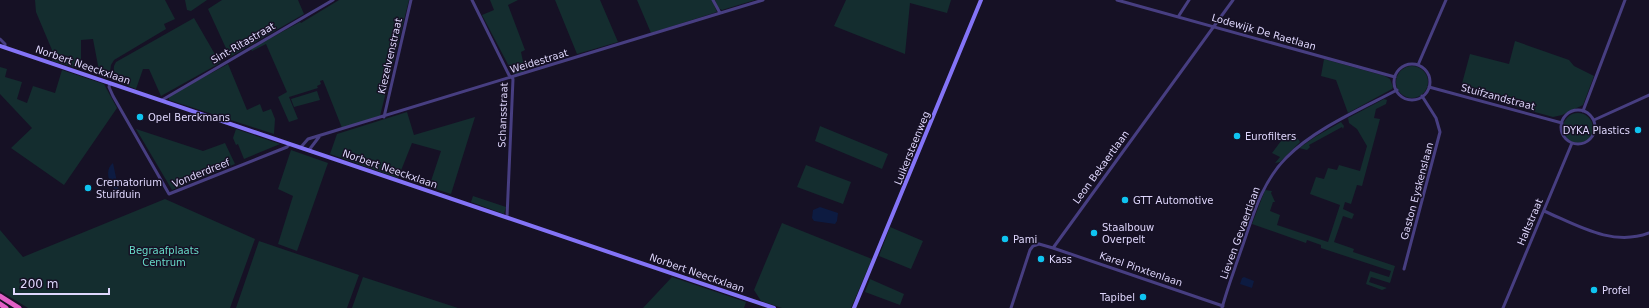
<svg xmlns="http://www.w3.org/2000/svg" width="1649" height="308" viewBox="0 0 1649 308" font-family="'DejaVu Sans',sans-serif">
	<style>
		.green { fill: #142d2f }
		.water { fill: #0d1b41 }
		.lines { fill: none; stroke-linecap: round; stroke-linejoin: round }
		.minor { stroke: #473e81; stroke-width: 3 }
		.secondary { stroke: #8474f7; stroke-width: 4 }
		.trunk { stroke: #e260c6; stroke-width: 5 }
		.poi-dot { fill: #0fc4f0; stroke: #161125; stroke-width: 1.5 }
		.labels { text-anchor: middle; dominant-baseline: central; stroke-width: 3; stroke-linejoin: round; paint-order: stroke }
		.street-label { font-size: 10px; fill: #dfd7fd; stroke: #161125 }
		.poi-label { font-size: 10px; fill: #dfd7fd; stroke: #161125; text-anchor: start }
		.park-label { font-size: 10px; fill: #67d9c7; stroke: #161125 }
	</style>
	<rect width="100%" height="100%" fill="#161125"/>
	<path class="green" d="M35 0H165L175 19 164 24 166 29 114 60 111 65 109 79 100 76 93 39 81 40V69L52 61V50L36 12Z
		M185 0H207L191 11 187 10Z
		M222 0H298L304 14 230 57 208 9Z
		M339 0H409L380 116 342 128 323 80 320 81 321 84 317 86 318 88 289 97 298 119 289 122 278 97 287 92 266 44 252 51 251 49 300 22 301 23Z
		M490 0H518L508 5 525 50 521 52 525 71 516 74H513L482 15 494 10Z
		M555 0H600L618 42 577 54Z
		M637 0H712L717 12 651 33Z
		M715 0H755L722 10 718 8Z
		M846 0H951L947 13 910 3 905 54 834 26Z
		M194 18 220 63 161 96 149 69H143L136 89 113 80 114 66 116 62Z
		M1515 41 1569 60 1574 66 1594 76 1583 105 1562 115 1553 117 1460 91 1470 54 1509 64Z
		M1324 59 1385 76 1390 79 1393 87 1392 89 1348 113 1336 80 1321 76Z
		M228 64 247 110 260 104 263 112 271 109 275 119 274 134 169 100V96Z
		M1396 82a16 16 0 1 1 32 0a16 16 0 1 1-32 0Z
		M0 67 7 69 5 77 22 82 17 99 27 103 33 86 55 93 62 70 104 84 117 108 64 185 11 148 32 128 0 94Z
		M317 91 320 100 294 107 291 99Z
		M1384 99 1387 100 1386 104 1376 109 1374 118 1380 119 1362 186 1357 185 1351 204 1345 202 1343 209 1354 214 1352 219 1343 216 1334 242 1354 249 1353 252 1395 266 1390 283 1371 277 1369 282 1387 288 1382 290 1366 284 1370 271 1389 277 1391 271 1321 248V245L1307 240 1306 243 1252 224 1265 190 1272 191 1271 193 1275 202H1273L1270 211 1280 215 1277 225 1328 242 1340 205 1310 194 1316 177 1324 179 1328 168 1337 170 1339 165 1360 171 1367 146 1357 129 1349 123 1348 118Z
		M407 112 414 135 475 117 451 194 429 187 441 151 412 143 398 178 330 154 337 134Z
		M1563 128a15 15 0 1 1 30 0a15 15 0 1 1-30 0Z
		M1341 122 1344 126 1343 129 1342 127 1309 145 1310 147 1307 150 1299 148 1315 137Z
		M820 126 888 154 882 169 815 141Z
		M136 129 203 151 225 143 235 164 172 190Z
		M236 129 280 144 244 159 238 144 236 145 233 138Z
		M1283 134 1288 138 1291 134 1299 140 1300 142 1280 162 1275 163 1280 157 1272 153 1281 141 1279 139Z
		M291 150 328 163 297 251 278 244 293 196 278 189Z
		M806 165 851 182 843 204 797 187Z
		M473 196 506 207 504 214 471 202Z
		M165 199 255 239 230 308H28L0 291V230L23 257Z
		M782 223 872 259 851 308H782L761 301 754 290Z
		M890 227 923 241 911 269 879 256Z
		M259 241 359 275 347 308H236Z
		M363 277 458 308H352Z
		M672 277 746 302 744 308H643Z
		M870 279 904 294 900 305 865 292Z"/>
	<path class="water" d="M113 163 118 187V191L115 190C109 183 104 170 113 163Z
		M820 207 838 213 837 221 835 224 814 221 812 218 813 210Z
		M1244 277 1254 281 1252 288 1240 284 1242 278Z"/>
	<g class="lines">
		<path class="minor" d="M472 0 509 75 513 79 507 217
			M713 0 720 13
			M1117 0 1395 77
			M1178 17 1189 0
			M0 39 5 44V47
			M1394 82a18 18 0 1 1 36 0a18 18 0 1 1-36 0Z
			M1418 65 1446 0
			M110 83 109 87 113 96 169 194 287 147 290 144
			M1429 87 1562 123
			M162 100 333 0
			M1561 127a17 17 0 1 1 34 0a17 17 0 1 1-34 0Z
			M1583 111 1625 0
			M384 117 411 0
			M1594 120 1649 95
			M301 147 308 139 763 0
			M309 150 319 137
			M1544 211C1577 225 1612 247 1649 233
			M1053 248 1233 0
			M1404 269 1440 132 1436 118 1422 96
			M1011 308 1030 250 1033 246 1039 244 1053 248 1223 306
			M1222 308C1227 289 1234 271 1240 253 1252 220 1260 184 1286 158 1314 129 1361 109 1397 90
			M1503 308 1572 143"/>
		<path class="secondary" d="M0 46 774 308
			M854 308 981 0"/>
		<path class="trunk" d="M0 296 19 308
			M0 304 6 308"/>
	</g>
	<g class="poi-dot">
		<circle cx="140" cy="117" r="4"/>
		<circle cx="1638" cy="130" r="4"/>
		<circle cx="1237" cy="136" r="4"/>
		<circle cx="88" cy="188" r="4"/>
		<circle cx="1125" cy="200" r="4"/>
		<circle cx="1094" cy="233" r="4"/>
		<circle cx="1005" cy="239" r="4"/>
		<circle cx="1041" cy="259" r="4"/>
		<circle cx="1594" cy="290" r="4"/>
		<circle cx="1143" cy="297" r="4"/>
	</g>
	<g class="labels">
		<g class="street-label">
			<text transform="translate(1264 32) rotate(16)">Lodewijk De Raetlaan</text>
			<text transform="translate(243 43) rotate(-30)">Sint-Ritastraat</text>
			<text transform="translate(390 56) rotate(-77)">Kiezelvenstraat</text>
			<text transform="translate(539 61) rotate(-17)">Weidestraat</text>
			<text transform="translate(83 65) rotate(19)">Norbert Neeckxlaan</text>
			<text transform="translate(1498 97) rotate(15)">Stuifzandstraat</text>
			<text transform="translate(503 115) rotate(-88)">Schansstraat</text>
			<text transform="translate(912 148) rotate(-68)">Luikersteenweg</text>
			<text transform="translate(1101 167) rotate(-54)">Leon Bekaertlaan</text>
			<text transform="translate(390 169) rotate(19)">Norbert Neeckxlaan</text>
			<text transform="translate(201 173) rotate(-22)">Vonderdreef</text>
			<text transform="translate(1417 191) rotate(-75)">Gaston Eyskenslaan</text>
			<text transform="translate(1530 222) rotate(-67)">Haltstraat</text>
			<text transform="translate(1240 233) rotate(-70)">Lieven Gevaertlaan</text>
			<text transform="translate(1141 269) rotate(19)">Karel Pinxtenlaan</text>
			<text transform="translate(697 273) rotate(19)">Norbert Neeckxlaan</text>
		</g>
		<g class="poi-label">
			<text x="148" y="117">Opel Berckmans</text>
			<text x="1630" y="130" text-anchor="end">DYKA Plastics</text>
			<text x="1245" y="136">Eurofilters</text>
			<text x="96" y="182">Crematorium<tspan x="96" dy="12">Stuifduin</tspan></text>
			<text x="1133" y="200">GTT Automotive</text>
			<text x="1102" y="227">Staalbouw<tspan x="1102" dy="12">Overpelt</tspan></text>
			<text x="1013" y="239">Pami</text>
			<text x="1049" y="259">Kass</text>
			<text x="1602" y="290">Profel</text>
			<text x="1135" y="297" text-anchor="end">Tapibel</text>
		</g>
		<g class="park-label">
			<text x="164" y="250">Begraafplaats<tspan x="164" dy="12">Centrum</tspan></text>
		</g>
	</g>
	<path d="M14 288v6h95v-6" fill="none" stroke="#dfd7fd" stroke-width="2"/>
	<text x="20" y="288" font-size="12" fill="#dfd7fd" stroke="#161125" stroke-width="3" paint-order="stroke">200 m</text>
</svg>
